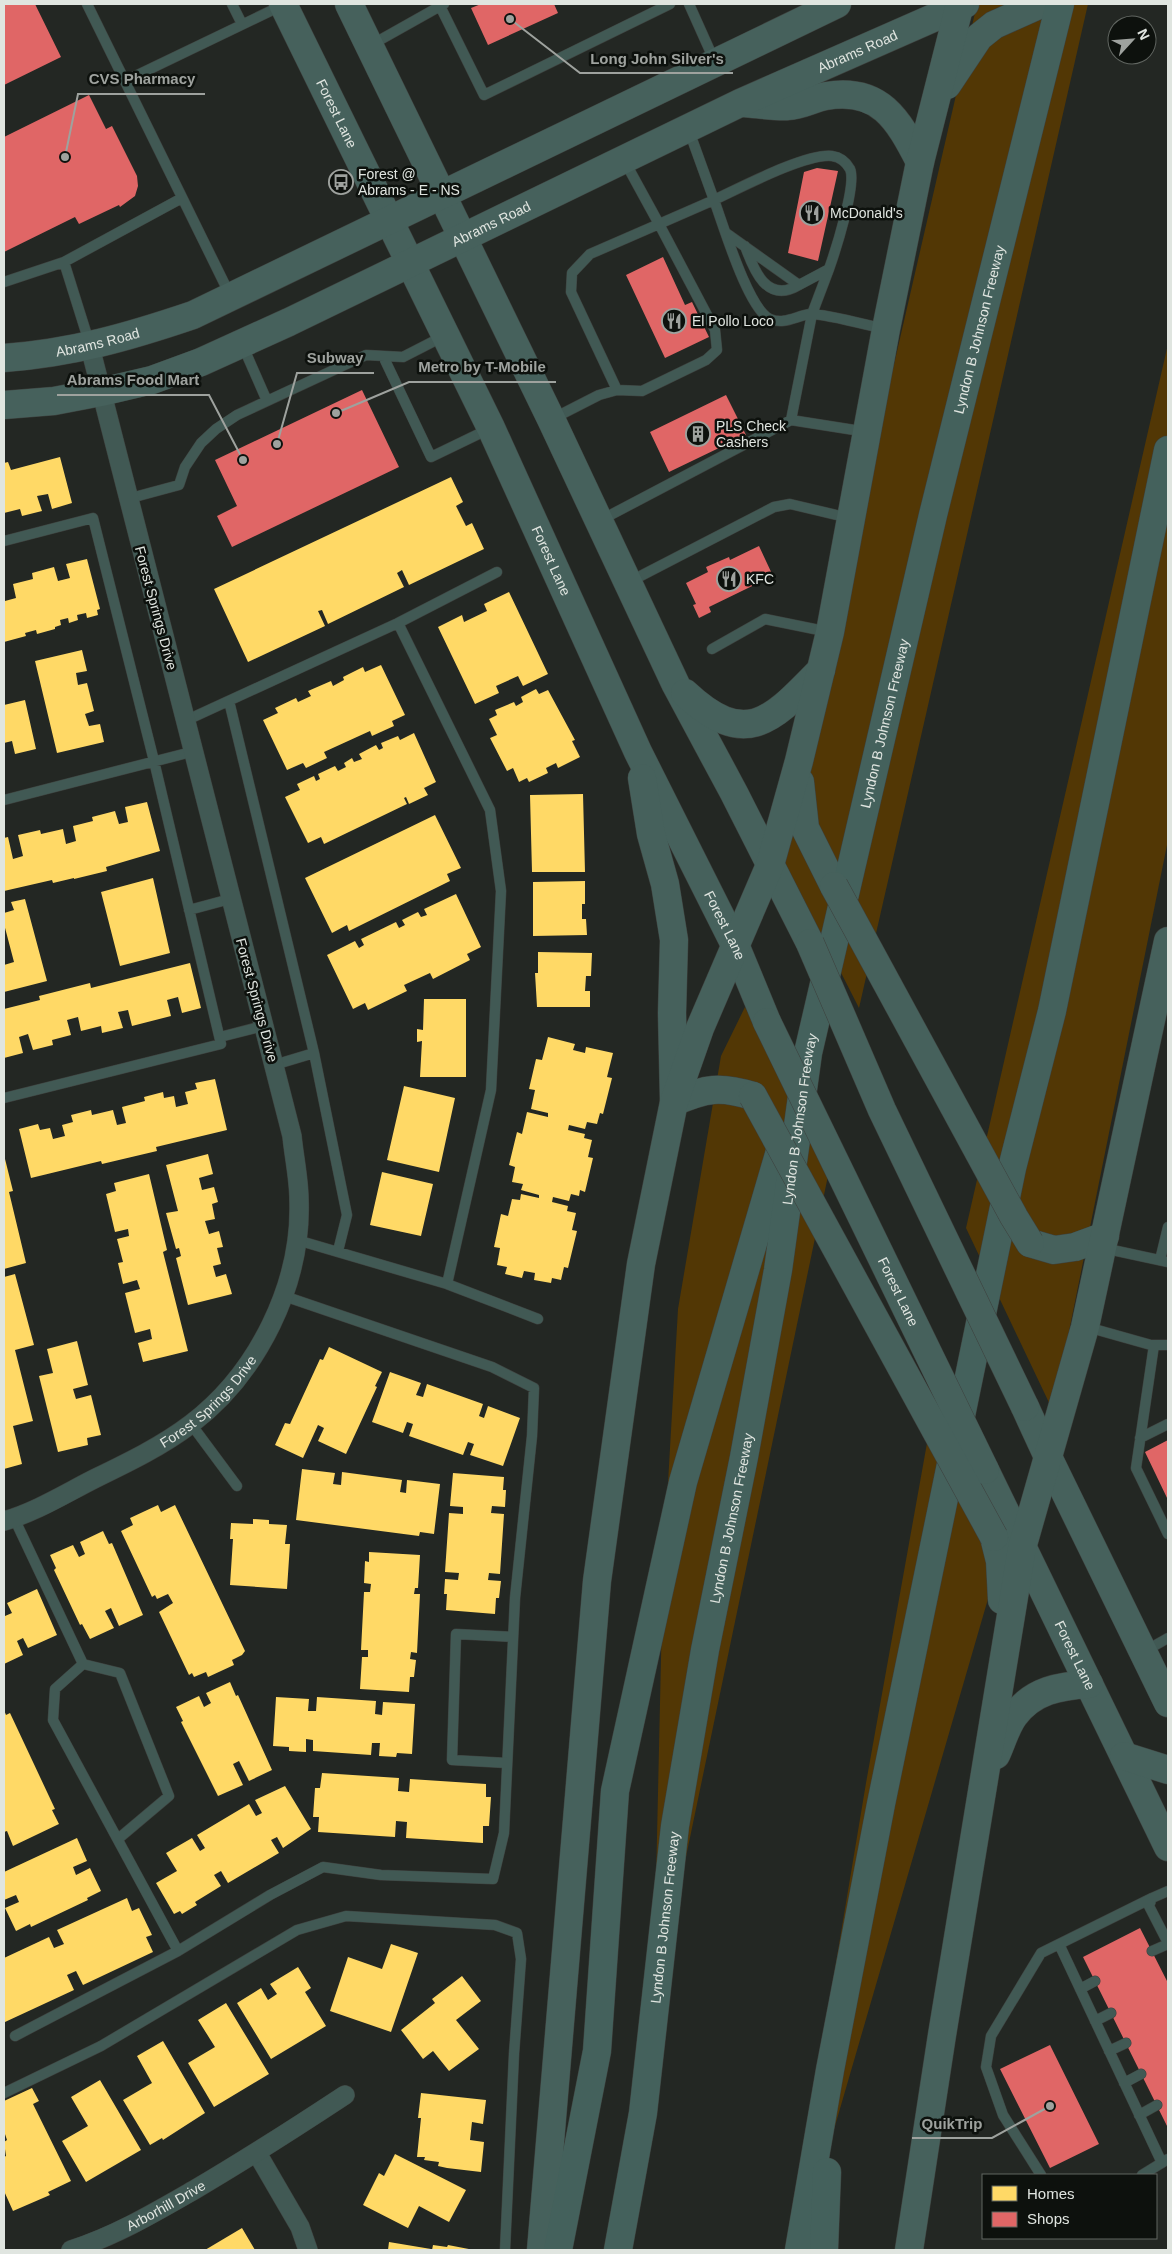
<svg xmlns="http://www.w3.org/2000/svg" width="1172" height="2254" viewBox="0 0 1172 2254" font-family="Arial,sans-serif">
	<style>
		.green { fill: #523705 }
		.homes { fill: #ffd966 }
		.shops { fill: #e06666 }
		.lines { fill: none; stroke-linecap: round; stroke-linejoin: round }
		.service-casing { stroke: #3e413e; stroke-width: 11 }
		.minor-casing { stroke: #3e413e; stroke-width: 20 }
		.secondary-casing { stroke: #3e413e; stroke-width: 29 }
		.motorway-casing { stroke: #3e413e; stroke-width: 29 }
		.service { stroke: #415954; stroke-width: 10 }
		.minor { stroke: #415954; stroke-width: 19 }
		.secondary { stroke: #46615c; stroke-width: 28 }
		.motorway { stroke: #44615c; stroke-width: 28 }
		.secondary-bridge-casing { stroke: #3e413e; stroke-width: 29; stroke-linecap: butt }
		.secondary-bridge { stroke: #46615c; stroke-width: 28 }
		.labels { text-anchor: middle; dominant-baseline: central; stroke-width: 5; stroke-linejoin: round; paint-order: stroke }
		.street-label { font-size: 14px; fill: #e0e5e0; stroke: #0d110d }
		.poi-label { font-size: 14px; fill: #e0e5e0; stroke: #0d110d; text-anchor: start }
		.leader { fill: none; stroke: #9ea29e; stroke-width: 2 }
		.callout-dot { fill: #9ea29e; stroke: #0d110d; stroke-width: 2 }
		.callout-label { font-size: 15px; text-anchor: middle; font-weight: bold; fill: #9ea29e; stroke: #0d110d; stroke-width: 5; stroke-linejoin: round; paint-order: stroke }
	</style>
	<rect width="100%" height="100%" fill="#232723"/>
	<path class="green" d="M977 4H1088L859 1008 781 855Z
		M1168 344V840L1053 1411 966 1228Z
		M745 1007 829 1171 653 2015 663 1570 678 1309 721 1056Z
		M936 1393 1008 1530 799 2250H788L866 1783Z"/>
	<path class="homes" d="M60 457 72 503 52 509 48 494 37 496 42 511 22 516 20 509 4 513V463L8 462 11 470Z
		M451 477 463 502 456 506 466 526 472 523 484 549 409 585 402 570 397 573 404 587 328 624 322 610 318 611 325 626 248 662 214 589Z
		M87 559 100 609 97 610 98 615 87 618 86 613 77 615 78 620 69 623 68 618 60 620 61 625 55 627V629L37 634 36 630 25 633 26 636 4 642V598L5 601 16 598 13 584 33 579 32 573 54 567 58 581 70 578 66 564Z
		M509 592 548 674 523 686 518 676 496 686 499 693 475 704 438 627 462 615 464 622 487 611 484 604Z
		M82 650 87 671 76 673 78 685 87 683 94 711 85 714 89 726 100 724 104 742 57 753 35 661Z
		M381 665 405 715 392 721 394 726 372 736 370 731 324 752 327 758 306 768 303 763 287 770 263 720 278 713 275 708 296 698 298 702 311 696 308 691 331 681 333 686 344 680 343 677 363 667 365 672Z
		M536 689 539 694 548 690 575 740 572 741 580 757 558 768 556 763 546 768 548 773 529 782 527 778 519 782 513 768 507 771 490 738 497 735 489 719 497 715 495 710 514 702 516 706 523 702 521 697Z
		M25 700 36 749 15 754 12 741 4 743V705Z
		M414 733 436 782 424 788 428 795 409 804 406 797 404 798 407 804 324 844 321 837 308 843 285 797 300 790 297 784 314 776 316 781 320 779 318 774 335 766 338 771 346 767 344 763 352 758 354 762 362 759 359 754 376 745 379 750 383 748 381 743 398 736 400 740Z
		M583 794 585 872H532L530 795Z
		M147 802 160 851 106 867 107 871 74 879V878L53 883 52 880 4 891V838L8 837 13 859 23 856 18 835 40 830 41 834 63 829 66 844 76 841 73 826 93 821 92 817 115 811 119 824 128 822 125 807Z
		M435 815 461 868 447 874 450 881 349 931 347 925 332 933 305 878Z
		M153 878 170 953 120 966 101 892Z
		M585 881V904H582V919H586L587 935 533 936V882Z
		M456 894 481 947 467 954 470 960 433 979 430 973 404 985 407 991 368 1010 365 1003 353 1009 327 955 355 941 359 948 364 945 361 939 396 922 399 928 405 925 402 920 418 912 421 917 427 915 424 909Z
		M25 899 47 981 4 992V965L14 962 4 924V913L14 910 11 902Z
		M538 952 592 953 591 976H586L585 991H590V1007H537L535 973H538Z
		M190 963 201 1008 182 1013 178 997 167 1000 171 1016 132 1026 128 1010 118 1012 123 1028 102 1033 101 1026 81 1031 78 1017 67 1020 71 1035 52 1040 53 1045 33 1050 28 1034 19 1037 23 1053 4 1058V1009L40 1000 39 996 90 983 91 988Z
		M424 999H466V1077H420L422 1041 417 1042V1029L423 1030Z
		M548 1037 575 1044 573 1050 585 1053 586 1047 613 1053 607 1077 612 1078 603 1114 600 1113 597 1124 587 1122 585 1129 569 1125 568 1130 585 1134 584 1138 592 1140 588 1157 593 1158 585 1192 580 1190 579 1196 571 1194 569 1201 553 1197 552 1202 568 1206 567 1211 576 1213 572 1230 577 1231 568 1268 564 1267 561 1280 552 1278 551 1283 534 1280 535 1273 524 1271 522 1278 505 1274 507 1267 497 1265 500 1248 494 1247 501 1214 508 1216 512 1199 520 1200 521 1194 539 1198V1195L521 1190 523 1184 512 1182 515 1167 509 1165 517 1132 522 1134 527 1112 548 1117V1113L531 1109 535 1090 529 1089 536 1059 542 1060Z
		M215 1079 227 1130 156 1147 157 1151 102 1164 101 1161 31 1178 19 1129 38 1124 40 1130 50 1128 53 1139 65 1136 62 1125 73 1122 71 1115 91 1110 92 1115 113 1110 117 1125 126 1123 122 1107 145 1101 144 1097 163 1092 164 1098 174 1096 176 1107 188 1104 185 1092 197 1089 195 1083Z
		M404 1086 455 1098 439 1172 387 1160Z
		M208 1154 213 1174 199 1178 202 1190 214 1187 218 1202 212 1204 215 1219 205 1221 209 1234 219 1231 223 1247 217 1248 221 1264 213 1266 216 1277 226 1274 232 1294 188 1305 176 1258 181 1256 179 1248 176 1249 166 1213 178 1211 166 1165Z
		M4 1155 13 1191 9 1192 26 1263 4 1269Z
		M382 1172 433 1184 421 1236 370 1225Z
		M149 1174 167 1250 163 1252 188 1351 143 1362 138 1343 152 1339 150 1329 135 1333 125 1293 140 1289 137 1280 123 1284 118 1263 123 1262 117 1239 129 1236 128 1229 115 1232 106 1194 116 1191 114 1183Z
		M15 1274 34 1345 15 1350 33 1421 13 1426 22 1464 4 1469V1277Z
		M77 1341 88 1385 73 1389 76 1399 91 1395 101 1435 87 1438 88 1445 58 1452 39 1376 53 1373 47 1349Z
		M329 1347 382 1372 375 1386 377 1387 346 1454 318 1441 324 1428 318 1425 303 1458 275 1445 285 1423 290 1424 320 1359 323 1360Z
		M390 1372 421 1383 416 1395 423 1397 427 1384 483 1404 479 1416 484 1418 488 1406 520 1418 503 1466 470 1455 474 1444 468 1442 463 1455 409 1436 413 1424 407 1422 403 1433 372 1422Z
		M302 1469 335 1473 333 1484 341 1485 342 1472 402 1480 400 1492 406 1493 407 1480 440 1484 434 1534 420 1532 419 1536 296 1520Z
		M453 1473 504 1477 503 1490H506L505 1507 492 1506 491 1513 504 1514 500 1574 489 1573 488 1580 501 1581 499 1598H496L495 1614 446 1610 447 1594H444L445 1579 458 1580 459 1573 445 1572 449 1513 463 1514V1507L450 1506Z
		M158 1505 161 1512 175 1505 245 1651 242 1655 232 1660 234 1665 208 1677 206 1672 194 1677 192 1673 189 1675 159 1612 173 1603 168 1594 157 1599 155 1595 152 1597 121 1531 133 1525 130 1518Z
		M253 1519 269 1520V1524L287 1525 285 1544H290L287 1589 230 1585 233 1539H230L231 1523 253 1524Z
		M103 1531 109 1544 112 1543 143 1615 119 1626 111 1608 105 1611 114 1628 90 1639 82 1624 80 1625 54 1570 56 1568 50 1555 73 1545 79 1557 85 1554 80 1542Z
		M369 1552 420 1555 418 1588H415L414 1594H420L417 1653 411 1652 410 1659 416 1660 414 1677H410L409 1692 360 1689 362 1657H368V1650H361L364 1592H370L371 1584 364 1583 365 1561 369 1562Z
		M37 1589 57 1635 28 1648 23 1638 17 1641 23 1655 4 1664V1613L5 1616 12 1613 7 1603Z
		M230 1682 236 1696 238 1695 272 1770 249 1781 239 1761 233 1764 243 1785 218 1796 181 1722 183 1721 176 1707 199 1696 204 1707 211 1703 206 1693Z
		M276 1697 309 1699 308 1711H316L317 1697 376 1701 375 1714 382 1715 383 1702 415 1704 412 1754 397 1753 396 1757 379 1756 380 1743H372L371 1755 313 1751V1740L306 1739V1752L289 1751V1747L273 1746Z
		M4 1710 6 1715 10 1713 55 1809 52 1810 59 1824 13 1846 7 1831 4 1832Z
		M322 1773 399 1778 398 1791 409 1792 410 1779 486 1784V1797H491L489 1826H483V1843L406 1838 407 1822 396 1821 395 1837 318 1832 319 1817H313L315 1788H320Z
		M285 1786 311 1829 283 1848 277 1837 271 1840 279 1853 228 1883 221 1871 214 1875 221 1886 195 1902 197 1905 182 1914 180 1911 174 1914 156 1883 177 1871 166 1853 192 1838 200 1851 205 1848 197 1835 249 1804 256 1816 262 1813 255 1800Z
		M77 1838 87 1861 73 1867 76 1875 90 1868 101 1891 87 1898 88 1900 31 1927 30 1924 16 1931 5 1908 19 1902 16 1895 4 1900V1872Z
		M127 1898 132 1911 139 1908 152 1935 146 1937 153 1952 83 1985 76 1971 67 1975 74 1990 5 2022 4 1958 49 1937 54 1948 64 1944 57 1930Z
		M391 1944 418 1953 391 2032 330 2011 348 1957 382 1969Z
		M298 1967 311 1988 305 1992 326 2026 271 2059 237 2003 261 1988 268 2000 277 1994 270 1984Z
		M462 1976 481 2001 456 2020 479 2049 449 2071 433 2051 423 2059 401 2030 435 2003 432 1999Z
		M226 2003 269 2074 214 2107 188 2063 215 2047 198 2020Z
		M163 2041 205 2113 163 2140 162 2138 150 2145 123 2100 152 2083 137 2056Z
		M100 2080 141 2150 86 2182 62 2141 88 2126 71 2097Z
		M32 2088 39 2101 33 2104 71 2181 48 2192 50 2195 13 2211 4 2191V2157L6 2156 4 2142 7 2140 4 2131V2101Z
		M421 2093 486 2100 483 2124 472 2122 470 2140 484 2142 481 2172 447 2168 438 2166 439 2162 424 2160 425 2157H417L421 2118H418Z
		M395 2154 466 2190 449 2222 419 2206 408 2228 363 2205 379 2173 384 2176Z
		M242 2228 255 2250H205Z
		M389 2242 431 2249V2250H388Z
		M433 2245 447 2247 448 2245 474 2250H432Z"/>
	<path class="shops" d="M4 4H35L61 57 4 85Z
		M481 4H554L558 13 488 45 471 8Z
		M89 95 106 129 112 126 137 176 138 186 135 196 120 207 119 205 79 224 75 217 4 252V137Z
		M817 168 838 171 818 261 788 253 804 172Z
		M663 257 685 305 692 302 709 337 665 358 626 275Z
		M362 390 399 467 232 547 217 516 237 506 215 460Z
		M726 395 746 435 669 472 650 432Z
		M759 546 773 576 709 607 711 612 699 618 693 605 696 604 686 583 708 572 706 567 729 557 730 560Z
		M1168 1440V1500L1145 1452Z
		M1140 1928 1168 1983V2128L1083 1957Z
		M1050 2045 1099 2144 1050 2168 1000 2069Z"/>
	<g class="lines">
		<defs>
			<path id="service" d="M87 4 231 297
				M232 4 242 24
				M689 4 715 62
				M440 6 484 95 670 4
				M371 45 444 4
				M125 81 283 5
				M726 233 799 285 829 269C835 252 857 184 850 169 846 162 840 157 832 156 806 153 740 188 714 200 723 224 748 309 770 319 784 325 796 316 810 314 823 313 870 326 885 329
				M745 246C754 271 767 304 799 285
				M4 282 64 262
				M242 344 267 401
				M90 345 64 262 182 198
				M383 356 431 457 491 428
				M617 390 642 391 706 360 717 350 715 330 659 224 714 200 688 128
				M552 419 599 395 617 390 571 292 572 273 590 254 659 224 624 160
				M791 420 812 314 829 269
				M127 499 179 485 185 467 201 443 216 429 237 415 366 355 403 357 444 336
				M599 521 791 420 867 432
				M4 541 93 518 154 761 221 1044 4 1098
				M629 582 774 507 790 504 849 518
				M712 649 765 619 829 632
				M229 701 314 1053 347 1215 338 1251
				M187 720 398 623
				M4 800 195 751
				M189 910 230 899
				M220 1037 263 1026
				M274 1065 314 1053
				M297 1240 447 1284 491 1090 501 891 490 810 398 623 497 572
				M1103 1248 1168 1262
				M1160 1260 1168 1227
				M447 1284 538 1319
				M1087 1327 1151 1345H1168
				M1154 1345 1136 1468 1168 1534
				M191 1424 237 1486
				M1140 1438 1168 1424
				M14 1518 83 1664 55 1689 53 1720 178 1951 270 1895 323 1867 381 1875 493 1879 504 1833 515 1598 532 1436 534 1388 492 1367 284 1296
				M1145 1651 1168 1638
				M83 1664 120 1673 169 1796 118 1839
				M507 1763 452 1760 456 1634 513 1637
				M1168 1891 1152 1898 1149 1906 1168 1943
				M1059 1944 1162 2163
				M1152 1951 1168 1944
				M1080 1989 1095 1981
				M1095 2021 1111 2013
				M15 2036 178 1951
				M1109 2051 1126 2043
				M1124 2083 1141 2074
				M4 2093 101 2046 297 1930 346 1916 495 1925 517 1933 521 1959 514 2054 505 2250
				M1139 2115 1157 2105
				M1041 2175 1003 2115 986 2067 991 2036 1041 1953 1152 1898
				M1142 2175 1168 2159"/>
			<g id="minor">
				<path id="s1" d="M4 1521C36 1512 66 1493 96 1478 129 1462 162 1446 191 1424 258 1373 302 1284 299 1200 299 1179 294 1157 292 1136L90 347"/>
				<path d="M257 2153 300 2227 308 2250"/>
				<path id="s2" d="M71 2250C115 2236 154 2213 194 2190 245 2160 295 2128 345 2095"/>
			</g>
			<g id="secondary">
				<path id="s3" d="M283 4 491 428 638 752 736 947 767 1022"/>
				<path d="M349 4 551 419 676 685 734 793 810 943"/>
				<path d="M947 85 979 37 994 25 1041 4"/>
				<path d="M743 103C758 104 774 107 789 106 801 106 814 98 826 96 880 87 898 119 920 162"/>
				<path id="s4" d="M4 358C72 353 128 337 193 315L837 4"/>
				<path id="s5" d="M4 405 54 401 101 392 152 380 201 362 289 322 740 103 965 4"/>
				<path d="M685 693C747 751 773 719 821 670"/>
				<path d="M642 778 651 834 665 884 674 940 672 1013 674 1102C706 1088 720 1086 753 1096"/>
				<path d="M800 782 805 828 834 886"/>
				<path d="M1030 1243 1054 1250 1075 1247 1105 1236"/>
				<path d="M1025 1407 1048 1457 1168 1703"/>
				<path id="s6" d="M985 1470 1168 1847"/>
				<path d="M994 1537 1000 1561 1002 1600"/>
				<path d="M996 1755C1002 1742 1006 1727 1014 1716 1033 1690 1060 1686 1089 1684"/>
				<path d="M1124 1756 1168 1770"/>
				<path d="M541 2250 597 1581 641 1264 674 1102 700 1028 770 865 799 761 830 632 886 329 920 162 960 4"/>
				<path d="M909 2250 942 2035 1022 1548 1085 1327 1168 941"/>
			</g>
			<g id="motorway">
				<path d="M558 2250 597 2051 615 1791 683 1482 780 1151"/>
				<path id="s7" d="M618 2250 643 2113 675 1826 705 1650 744 1457 778 1270 808 1053 933 515 1060 4"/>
				<path d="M799 2250 830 2070 881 1804 1012 1168 1052 1011 1168 450"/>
				<path d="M824 2250 827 2172"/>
			</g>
		</defs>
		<use href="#service" class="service-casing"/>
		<use href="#minor" class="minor-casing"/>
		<use href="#secondary" class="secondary-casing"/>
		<use href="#motorway" class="motorway-casing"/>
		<use href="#service" class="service"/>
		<use href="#minor" class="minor"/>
		<use href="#secondary" class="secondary"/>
		<use href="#motorway" class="motorway"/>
		<defs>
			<g id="secondary-bridge">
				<path d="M834 886 1014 1217 1030 1243"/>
				<path d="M810 943 882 1110 1025 1407"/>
				<path id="s8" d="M767 1022 985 1470"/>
				<path d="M753 1096 994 1537"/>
			</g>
		</defs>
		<use href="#secondary-bridge" class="secondary-bridge-casing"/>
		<use href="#secondary-bridge" class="secondary-bridge"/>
	</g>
	<defs>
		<symbol id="bus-ring" viewBox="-11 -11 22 22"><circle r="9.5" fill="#0d110d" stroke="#9ea29e" stroke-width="1.5"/><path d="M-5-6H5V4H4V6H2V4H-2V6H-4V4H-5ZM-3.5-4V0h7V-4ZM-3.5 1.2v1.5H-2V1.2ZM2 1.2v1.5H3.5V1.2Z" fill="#9ea29e"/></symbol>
		<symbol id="restaurant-ring" viewBox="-11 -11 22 22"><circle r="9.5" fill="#0d110d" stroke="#9ea29e" stroke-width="1.5"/><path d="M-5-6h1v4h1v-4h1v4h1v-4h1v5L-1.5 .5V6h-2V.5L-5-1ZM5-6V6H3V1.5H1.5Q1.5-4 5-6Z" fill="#9ea29e"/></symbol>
		<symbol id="building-ring" viewBox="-11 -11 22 22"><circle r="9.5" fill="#0d110d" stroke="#9ea29e" stroke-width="1.5"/><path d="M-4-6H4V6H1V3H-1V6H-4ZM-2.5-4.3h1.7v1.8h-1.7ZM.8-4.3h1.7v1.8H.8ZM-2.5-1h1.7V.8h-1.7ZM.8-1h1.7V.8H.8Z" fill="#9ea29e"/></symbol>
	</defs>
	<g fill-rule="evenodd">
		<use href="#bus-ring" x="327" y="168" width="28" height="28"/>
		<use href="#restaurant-ring" x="798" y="199" width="28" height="28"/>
		<use href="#restaurant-ring" x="660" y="307" width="28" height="28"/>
		<use href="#building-ring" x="684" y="420" width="28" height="28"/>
		<use href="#restaurant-ring" x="715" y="565" width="28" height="28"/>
	</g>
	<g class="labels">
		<g class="street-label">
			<text stroke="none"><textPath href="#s5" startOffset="929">Abrams Road</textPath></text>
			<text stroke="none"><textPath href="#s3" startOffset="122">Forest Lane</textPath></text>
			<text stroke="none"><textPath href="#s5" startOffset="524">Abrams Road</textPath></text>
			<text stroke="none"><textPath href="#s7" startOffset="1956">Lyndon B Johnson Freeway</textPath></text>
			<text stroke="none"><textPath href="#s4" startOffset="95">Abrams Road</textPath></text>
			<text stroke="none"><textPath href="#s3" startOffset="618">Forest Lane</textPath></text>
			<text transform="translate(156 608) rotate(75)">Forest Springs Drive</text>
			<text stroke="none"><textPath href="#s7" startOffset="1551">Lyndon B Johnson Freeway</textPath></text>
			<text stroke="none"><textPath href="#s3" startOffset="1022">Forest Lane</textPath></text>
			<text transform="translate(257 1000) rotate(75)">Forest Springs Drive</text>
			<text stroke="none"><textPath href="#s7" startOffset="1146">Lyndon B Johnson Freeway</textPath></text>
			<text stroke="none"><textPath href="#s8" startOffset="300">Forest Lane</textPath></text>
			<text stroke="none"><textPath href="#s1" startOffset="239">Forest Springs Drive</textPath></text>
			<text stroke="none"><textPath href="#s7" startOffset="741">Lyndon B Johnson Freeway</textPath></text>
			<text stroke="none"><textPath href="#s6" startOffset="206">Forest Lane</textPath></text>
			<text stroke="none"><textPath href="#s7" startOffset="336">Lyndon B Johnson Freeway</textPath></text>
			<text stroke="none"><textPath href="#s2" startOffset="105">Arborhill Drive</textPath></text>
		</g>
		<g class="poi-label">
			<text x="358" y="174">Forest @<tspan x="358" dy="16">Abrams - E - NS</tspan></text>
			<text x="830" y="213">McDonald's</text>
			<text x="692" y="321">El Pollo Loco</text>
			<text x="716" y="426">PLS Check<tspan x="716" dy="16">Cashers</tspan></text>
			<text x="746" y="579">KFC</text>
		</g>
	</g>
	<path class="leader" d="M510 19L580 73H733M65 157L78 94H205M277 444L297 373H374M336 413L409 382H556M243 460L209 395H57M1050 2106L992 2138H912"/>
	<g class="callout-dot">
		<circle cx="510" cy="19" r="5"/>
		<circle cx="65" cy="157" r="5"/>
		<circle cx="277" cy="444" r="5"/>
		<circle cx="336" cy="413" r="5"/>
		<circle cx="243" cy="460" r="5"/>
		<circle cx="1050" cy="2106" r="5"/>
	</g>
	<g class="callout-label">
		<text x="657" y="64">Long John Silver's</text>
		<text x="142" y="84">CVS Pharmacy</text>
		<text x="335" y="363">Subway</text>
		<text x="482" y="372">Metro by T-Mobile</text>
		<text x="133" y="385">Abrams Food Mart</text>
		<text x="952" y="2129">QuikTrip</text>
	</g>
	<rect width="1172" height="2254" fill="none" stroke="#e0e5e0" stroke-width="10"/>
	<rect x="982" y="2174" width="175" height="65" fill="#0d110d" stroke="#616661"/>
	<rect x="992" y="2186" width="25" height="15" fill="#ffd966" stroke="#616661"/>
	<text x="1027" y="2199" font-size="15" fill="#e0e5e0">Homes</text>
	<rect x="992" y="2212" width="25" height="15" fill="#e06666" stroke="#616661"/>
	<text x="1027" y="2224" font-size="15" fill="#e0e5e0">Shops</text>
	<g transform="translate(1132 40) rotate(64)"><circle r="24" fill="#0d110d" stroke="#616661"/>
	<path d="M0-4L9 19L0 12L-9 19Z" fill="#9ea29e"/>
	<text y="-8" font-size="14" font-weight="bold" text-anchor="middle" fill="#e0e5e0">N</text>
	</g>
</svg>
